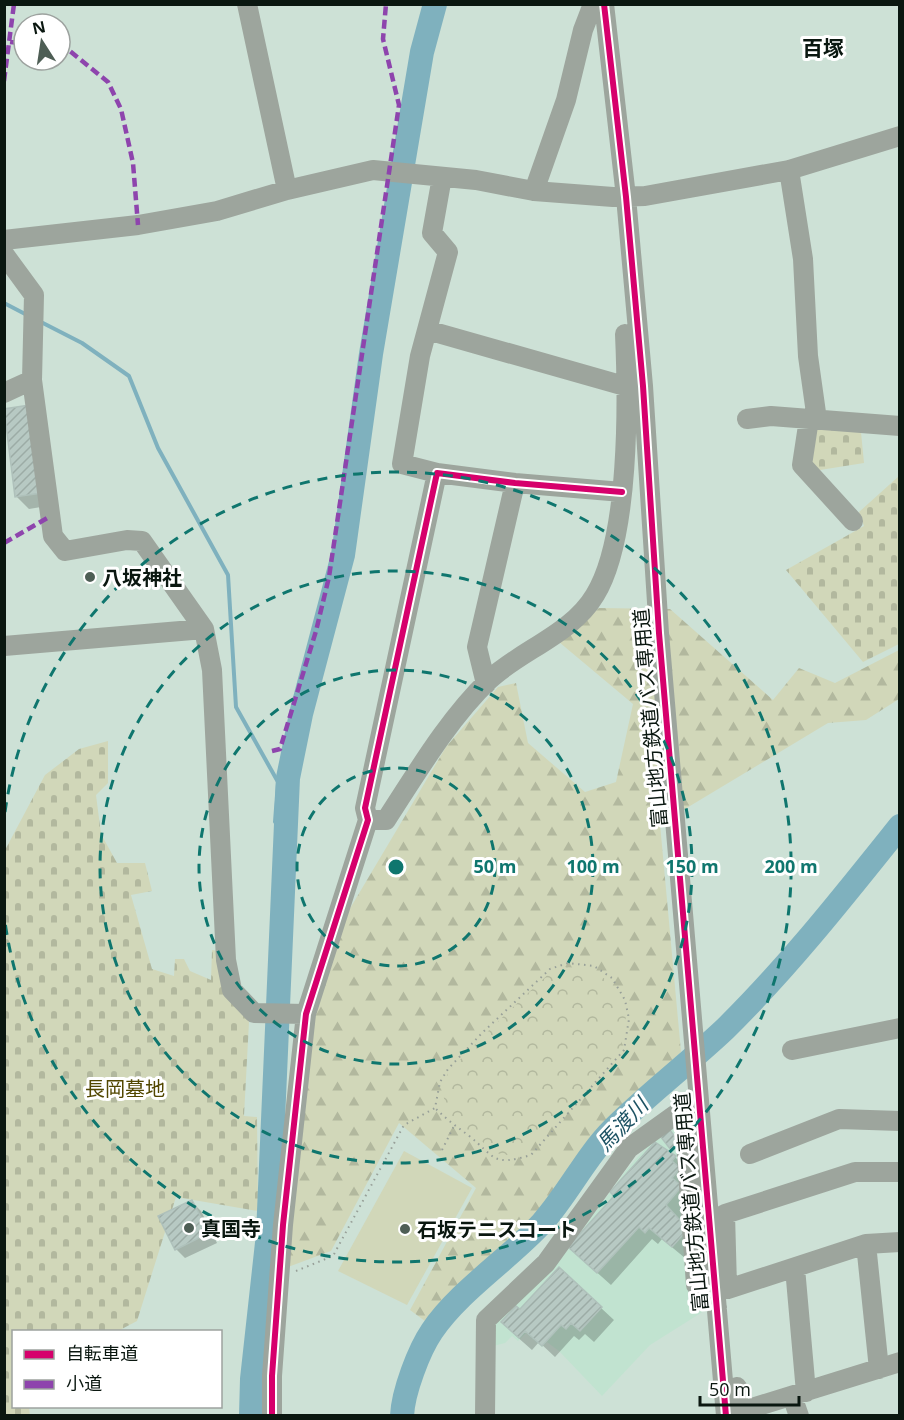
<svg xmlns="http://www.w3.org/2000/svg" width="904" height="1420" viewBox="0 0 904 1420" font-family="'Open Sans','Noto Sans JP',sans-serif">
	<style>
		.built { fill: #c1e3d0 }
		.forest { fill: url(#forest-firs) }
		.cemetery { fill: url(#cemetery-stones) }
		.park { fill: url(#park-crowns) }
		.pitch { fill: #d1d7b9 }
		.shadow { fill: #0003 }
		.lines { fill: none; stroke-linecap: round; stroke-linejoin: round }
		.stream { stroke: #7fb1be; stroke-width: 4 }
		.river { stroke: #7fb1be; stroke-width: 24 }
		.building { fill: url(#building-hatch); stroke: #afc1bb; stroke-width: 1.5 }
		.path { stroke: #979f98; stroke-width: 2; stroke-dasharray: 1.5 4.5; stroke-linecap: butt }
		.minor { stroke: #9da59d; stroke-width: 20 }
		.quiet { stroke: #8e44ad; stroke-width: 4.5; stroke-dasharray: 9 4.5; stroke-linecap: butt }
		.cycleway-casing { stroke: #fff; stroke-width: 10 }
		.cycleway { stroke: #d6006c; stroke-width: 6 }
		.ring { fill: none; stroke: #0f766e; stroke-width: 3; stroke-dasharray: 10 8 }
		.poi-dot { fill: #4e5e55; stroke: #fff; stroke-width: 2 }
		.labels { text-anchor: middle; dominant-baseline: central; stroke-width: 6; stroke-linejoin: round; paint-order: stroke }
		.poi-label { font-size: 20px; font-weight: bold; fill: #0a1710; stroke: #fff; text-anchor: start }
		.street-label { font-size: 20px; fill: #0a1710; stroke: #fff }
		.park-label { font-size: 20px; fill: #524700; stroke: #fff }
		.neighbourhood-label { font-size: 21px; font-weight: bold; fill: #0a1710; stroke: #fff }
		.water-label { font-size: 21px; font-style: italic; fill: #1e5364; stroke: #fff }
		.centre { fill: #0f766e; stroke: #fff; stroke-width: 3 }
		.ring-label { font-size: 18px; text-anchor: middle; font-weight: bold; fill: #0f766e; stroke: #fff; stroke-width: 6; stroke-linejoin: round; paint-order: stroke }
	</style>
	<defs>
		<pattern id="forest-firs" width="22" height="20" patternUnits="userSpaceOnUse" patternTransform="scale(1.5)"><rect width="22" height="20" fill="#d1d7b9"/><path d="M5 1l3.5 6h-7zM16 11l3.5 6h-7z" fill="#b2b89e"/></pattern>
		<pattern id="cemetery-stones" width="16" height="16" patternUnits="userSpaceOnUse" patternTransform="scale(1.5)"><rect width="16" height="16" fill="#d1d7b9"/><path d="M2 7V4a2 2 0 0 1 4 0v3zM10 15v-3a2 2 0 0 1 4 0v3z" fill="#b2b89e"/></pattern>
		<pattern id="park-crowns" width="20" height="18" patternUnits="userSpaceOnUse" patternTransform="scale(1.5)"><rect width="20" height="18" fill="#d1d7b9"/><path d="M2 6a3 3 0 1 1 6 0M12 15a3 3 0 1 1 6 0" fill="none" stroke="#b2b89e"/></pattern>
		<pattern id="building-hatch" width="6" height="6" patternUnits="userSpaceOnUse" patternTransform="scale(1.5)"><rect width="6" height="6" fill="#b7c9c3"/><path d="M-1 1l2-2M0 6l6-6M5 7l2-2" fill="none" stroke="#9caca6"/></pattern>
	</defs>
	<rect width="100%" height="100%" fill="#cde1d6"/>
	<path class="built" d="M679 1125 696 1285 704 1311 650 1345 602 1396 559 1351 547 1342 542 1347 526 1333 518 1341 512 1336 505 1343 481 1349 486 1320 541 1277 567 1251 627 1169 663 1129Z"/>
	<path class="forest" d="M599 608 670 609 773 700 799 668 835 683 899 650V699L866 720 828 723 660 824 681 1052 604 1129 546 1209 429 1324 410 1310 476 1188 399 1123 331 1251 288 1267 311 1018 342 922 446 747 498 687 516 683 528 743 585 792 616 782 633 704 559 642Z"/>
	<path class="cemetery" d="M811 427 861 432 864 463 820 470 808 461Z
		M899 476V644L863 662 786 570 864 526 859 512Z
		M108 741V783L96 795 101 834 117 863H145L152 891 131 895 152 969 174 976 175 959H184L190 971 211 980 212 950 222 952 240 1006 249 1022 244 1116 257 1117 258 1211 176 1197 137 1321 118 1331 14 1332V1406L29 1407 30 1416 4 1415V852L45 775 79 749Z"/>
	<path class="park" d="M564 967 582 968 598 973 609 983 626 1014 625 1028 620 1047 614 1056 524 1153C490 1160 493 1147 469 1131 449 1118 436 1097 448 1073 452 1066 461 1059 467 1053 494 1024 524 997 553 970Z"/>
	<path class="pitch" d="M404 1151 472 1188 407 1305 338 1271Z"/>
	<path class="shadow" d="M4 410 53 505 29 509 16 496Z
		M675 1157 687 1169 693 1200 678 1221 699 1242 685 1258 662 1239 658 1244 652 1239 611 1285 583 1260Z
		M192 1202 201 1211 217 1243 185 1258 176 1249Z
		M559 1269 614 1320 594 1342 585 1334 579 1340 574 1336 555 1357 539 1342 532 1350 515 1335 520 1311Z"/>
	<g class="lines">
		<path class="stream" d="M4 303 27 315
			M39 321 82 343 129 376 158 448 228 575 236 707 278 782 275 822 288 823"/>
		<path class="river" d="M251 1416 252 1379 268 1234 288 778 301 714 343 555 371 354 422 52 435 4
			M402 1416C403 1392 419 1350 432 1331 459 1291 509 1259 542 1223 568 1194 586 1156 613 1129 648 1094 689 1063 725 1029 788 967 844 896 900 826"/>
	</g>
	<path class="building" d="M29 405 41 493 15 497 4 409Z
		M669 1129 680 1143 671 1150 660 1136Z
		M655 1142 676 1156 672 1161 680 1168 672 1178 682 1186 666 1205 688 1229 672 1247 649 1228 645 1233 639 1227 597 1273 568 1247 614 1196 610 1192Z
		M192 1200 209 1233 175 1250 158 1216Z
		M559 1267 602 1307 580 1331 571 1323 566 1329 561 1325 542 1346 525 1331 519 1338 501 1322 516 1306 520 1309Z"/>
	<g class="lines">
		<path class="path" d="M442 1150 454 1126
			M296 1271 333 1256 404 1125 435 1108 440 1082 448 1069 482 1033 550 969 568 963 594 966 612 978 625 1000 629 1019 624 1050 531 1155C491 1167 496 1157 468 1135 457 1127 445 1118 435 1108"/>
		<path class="minor" d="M247 4 287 190
			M604 4 626 197 643 386 659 633 726 1416
			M789 170 803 259 808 356 817 420
			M534 191 566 100 583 30 593 4
			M4 240 138 225 217 211 287 190 373 170 476 180 534 191 613 197 645 196 789 170 900 136
			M4 254 34 295 32 380 53 536 65 551 127 540 142 541 204 629 212 670 226 960 232 990 254 1013 306 1014
			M427 330 628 387
			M4 393 32 380
			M747 419 771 416 900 426
			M809 419 802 465 853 521
			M437 473 402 464 420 356 448 252 432 233 442 177
			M4 646 204 629
			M486 684 477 647 515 483
			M368 820H386C416 774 449 718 489 680 521 650 572 634 595 595 630 538 628 401 625 334
			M792 1050 900 1028
			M750 1154 839 1119 900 1121
			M866 1244 879 1369
			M795 1268 806 1392
			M727 1286 725 1214 855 1172H900
			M728 1289 866 1244 900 1242
			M737 1387 739 1412 900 1362
			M792 1396 799 1416
			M272 1416V1376L283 1225 306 1014 368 820 365 808 437 473 515 483 622 492
			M485 1416 486 1320 546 1263 629 1148 675 1115 684 1114 696 1285 717 1307"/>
		<path class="quiet" d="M10 42 24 43
			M60 43 108 82 121 109 133 163 138 225
			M4 81 14 4
			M4 543 49 517
			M272 751 280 749 316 631 329 577 399 105 383 39 386 4"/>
		<defs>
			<path id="cycleway" d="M604 4 626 197 643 386 659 633 726 1416
				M272 1416V1376L283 1225 306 1014 368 820 365 808 437 473 515 483 622 492"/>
		</defs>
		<use href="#cycleway" class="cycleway-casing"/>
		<use href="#cycleway" class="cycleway"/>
	</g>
	<g class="ring">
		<circle cx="396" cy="867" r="99"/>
		<circle cx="396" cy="867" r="197"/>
		<circle cx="396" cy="867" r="296"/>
		<path d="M5 812A395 395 0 1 1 5 922"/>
	</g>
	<g class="poi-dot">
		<circle cx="90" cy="577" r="6"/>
		<circle cx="189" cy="1228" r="6"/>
		<circle cx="405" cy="1229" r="6"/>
	</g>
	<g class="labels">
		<g class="poi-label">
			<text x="102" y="577">八坂神社</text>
			<text x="201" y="1228">真国寺</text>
			<text x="417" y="1229">石坂テニスコート</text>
		</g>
		<g class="street-label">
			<text transform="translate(650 718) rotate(-95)">富山地方鉄道バス専用道</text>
			<text transform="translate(691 1202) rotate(-95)">富山地方鉄道バス専用道</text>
		</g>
		<g class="park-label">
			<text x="125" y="1088">長岡墓地</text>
		</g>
		<g class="neighbourhood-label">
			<text x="823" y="48">百塚</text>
		</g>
		<g class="water-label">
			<text transform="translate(622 1124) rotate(-47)">馬渡川</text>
		</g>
	</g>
	<circle cx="396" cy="867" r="9" class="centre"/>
	<g class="ring-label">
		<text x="495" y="873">50 m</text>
		<text x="593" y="873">100 m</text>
		<text x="692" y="873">150 m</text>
		<text x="791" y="873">200 m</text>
	</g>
	<rect width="904" height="1420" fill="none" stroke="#0a1710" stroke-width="12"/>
	<rect x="12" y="1330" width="210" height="78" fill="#ffffff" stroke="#9da29f" stroke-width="1.5"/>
	<rect x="24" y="1350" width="30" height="9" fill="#d6006c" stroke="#9da29f" stroke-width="1.5"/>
	<text x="66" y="1360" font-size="18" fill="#0a1710">自転車道</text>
	<rect x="24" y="1380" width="30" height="9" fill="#8e44ad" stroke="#9da29f" stroke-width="1.5"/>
	<text x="66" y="1390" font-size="18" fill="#0a1710">小道</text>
	<g transform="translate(42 42) rotate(348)"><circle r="28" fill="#ffffff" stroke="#9da29f" stroke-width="1.5"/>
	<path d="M0-4.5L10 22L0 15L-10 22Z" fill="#4e5e55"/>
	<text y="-9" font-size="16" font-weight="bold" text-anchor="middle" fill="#0a1710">N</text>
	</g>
	<path d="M700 1396v9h99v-9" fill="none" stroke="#0a1710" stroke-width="3"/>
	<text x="709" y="1396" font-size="18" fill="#0a1710" stroke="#ffffff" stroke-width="4.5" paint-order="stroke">50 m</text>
</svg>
